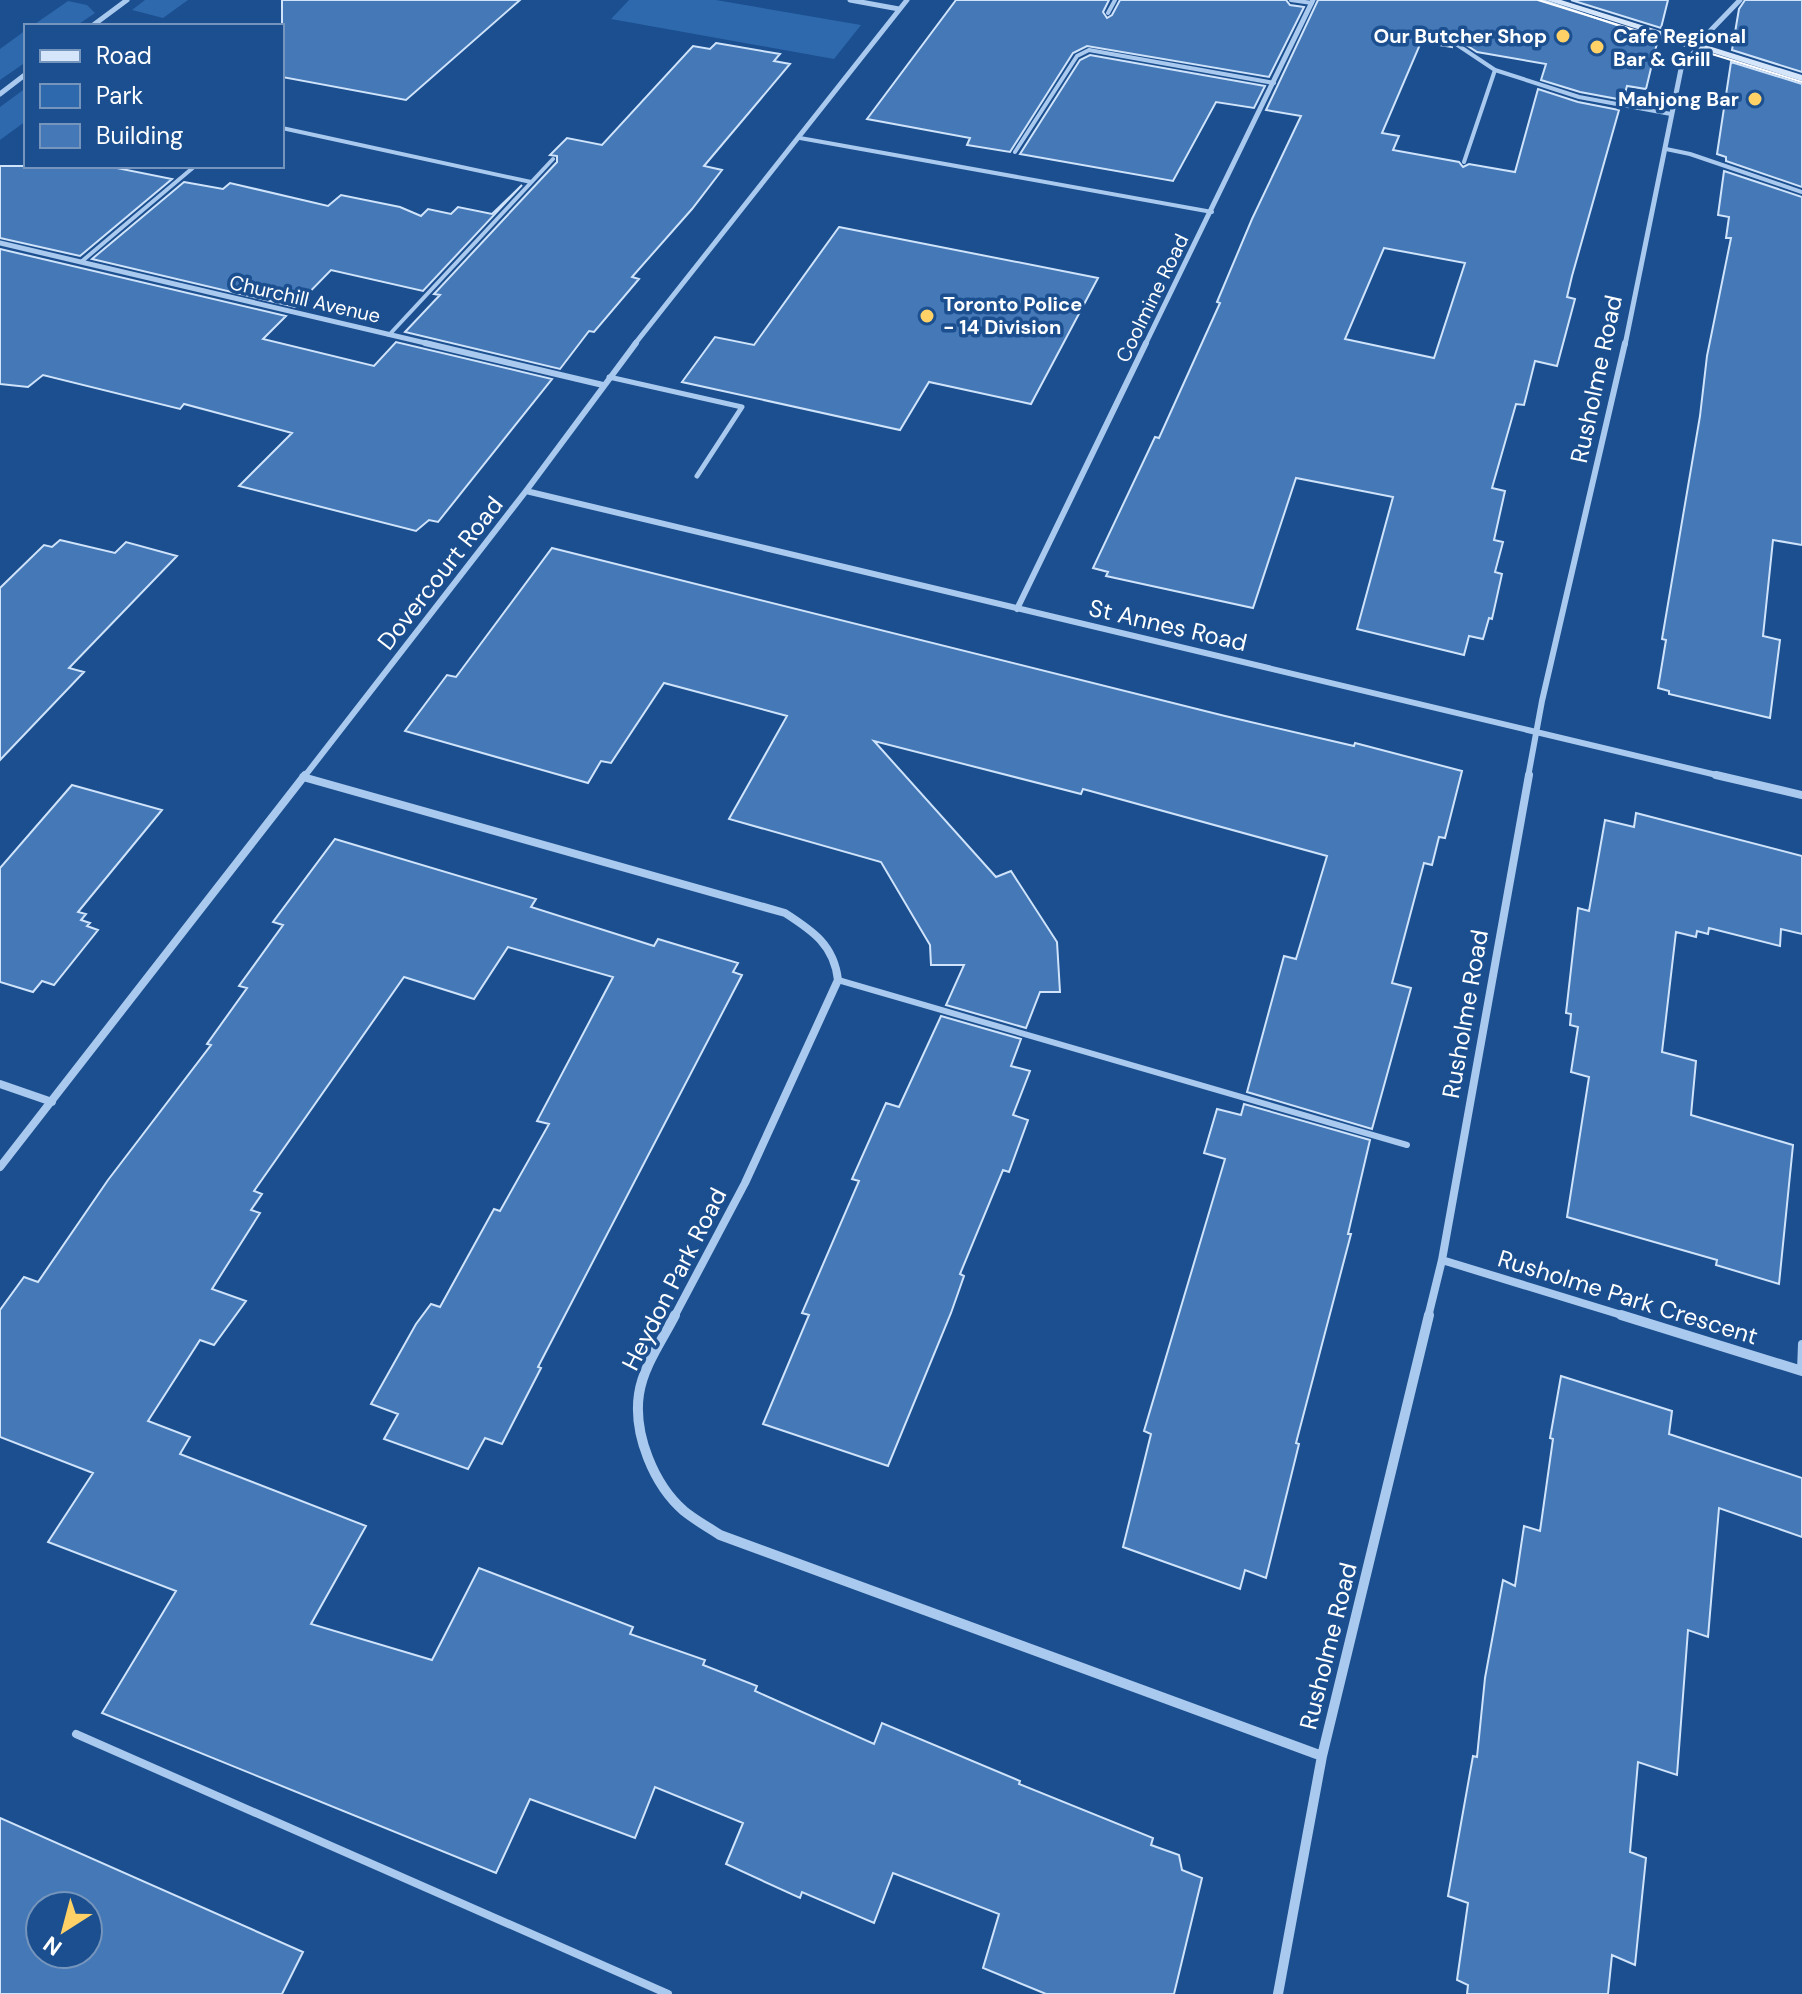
<svg xmlns="http://www.w3.org/2000/svg" width="1802" height="1994" viewBox="0 0 1802 1994" font-family="'DM Sans',sans-serif">
	<style>
		.green { fill: #2e69ad }
		.building { fill: #4478b7; stroke: #cfe3fa; stroke-width: 2; fill-rule: evenodd }
		.lines { fill: none; stroke-linecap: round; stroke-linejoin: round }
		.lane-far3 { stroke: #a9c9ee; stroke-width: 4 }
		.lane-far2 { stroke: #a9c9ee; stroke-width: 5 }
		.lane-far1 { stroke: #a9c9ee; stroke-width: 6 }
		.lane { stroke: #a9c9ee; stroke-width: 8 }
		.street-far3 { stroke: #a9c9ee; stroke-width: 5 }
		.street-far2 { stroke: #a9c9ee; stroke-width: 6 }
		.street-far1 { stroke: #a9c9ee; stroke-width: 8 }
		.street { stroke: #a9c9ee; stroke-width: 10 }
		.secondary { fill: #d6e6fa; fill-rule: evenodd }
		.tram { stroke: #fff; stroke-width: 2 }
		.poi-dot { fill: #ffd166; stroke: #1b4f8f; stroke-width: 3 }
		.labels { text-anchor: middle; dominant-baseline: central; stroke-width: 7; stroke-linejoin: round; paint-order: stroke }
		.far-poi-label { font-size: 20px; font-weight: bold; fill: #fff; stroke: #1b4f8f; text-anchor: end }
		.far-street-label { font-size: 20px; fill: #fff; stroke: #1b4f8f }
		.street-label { font-size: 24px; fill: #fff; stroke: #1b4f8f }
	</style>
	<rect width="100%" height="100%" fill="#1b4f8f"/>
	<path class="green" d="M145 0H188L163 18 132 10Z
		M629 0H716L861 25 834 59 611 19Z
		M68 1 87 5 95 13 76 26H32Z
		M26 30V62L0 80V49Z
		M26 88V121L0 140V107Z"/>
	<path class="building" d="M282 0H520L406 100 282 77Z
		M956 0H1109L1103 12 1107 18 1112 15 1120 0H1286L1290 5 1304 7 1269 77 1087 46 1073 53 1010 152 967 145 970 138 867 119Z
		M1318 0H1543L1658 39 1646 89 1627 86 1623 100 1580 92 1541 80 1546 64 1477 52 1457 39 1452 42V47L1421 42 1382 133 1399 136 1393 150 1459 162 1463 167 1469 164 1515 172 1538 89 1578 102 1619 110 1572 276 1567 297 1575 299 1557 366 1535 361 1524 405 1516 404 1492 488 1505 491 1494 540 1503 542 1495 572 1502 574 1492 619 1489 618 1483 639 1469 636 1464 655 1357 629 1393 497 1296 478 1253 608 1106 576 1108 572 1093 568 1155 437 1159 438 1220 303 1217 302 1252 219 1301 116 1266 110ZM1384 248 1465 263 1434 358 1345 339Z
		M1571 0H1668L1661 28Z
		M1745 0H1802V72L1732 50 1739 9Z
		M716 43 780 54 774 61 790 64 704 166 722 170 692 209 632 277 639 279 594 332 589 331 560 369 405 332 440 295 434 294 557 162V156L550 155 567 138 602 145 693 46 710 49Z
		M1090 55 1265 86 1254 108 1216 102 1173 181 1020 154 1080 60Z
		M1731 62 1802 84V187L1726 161V157L1717 154Z
		M0 166H107L172 179 80 256 0 238Z
		M1724 171 1802 197V545L1773 540 1763 636 1780 640 1770 718 1669 694V691L1658 688 1666 640 1662 639 1700 416 1707 356 1731 238H1726L1729 217 1718 215Z
		M184 182 223 189 230 183 328 206 341 195 400 207 421 216 428 209 451 214 458 207 492 214 522 185 423 291 331 270 295 307 92 259Z
		M839 227 1098 278 1031 404 929 382 900 430 682 382 715 337 754 345Z
		M0 249 286 316 263 339 374 366 396 342 552 379 438 522 429 520 416 531 239 486 292 433 184 404 180 409 43 375 28 387 0 384Z
		M60 540 115 553 126 542 177 556 69 668 84 672 0 760V588L44 545 52 547Z
		M552 548 1225 716 1354 746 1355 743 1462 771 1445 838 1439 837 1432 865 1424 863 1392 983 1411 988 1372 1129 1247 1092 1284 956 1296 959 1327 856 1083 789 1081 794 874 741 996 877 1011 871 1057 942 1060 992H1040L1026 1028 946 1005 964 965H931L930 945 881 862 729 819 787 716 664 683 611 763 601 761 588 783 405 731 447 675 456 677Z
		M72 785 162 810 78 912 86 914 81 920 90 923 87 926 98 930 54 985 42 981 33 992 0 982V868Z
		M1636 813 1802 856V934L1781 929 1780 946 1709 928 1708 934 1697 931 1696 937 1676 932 1662 1052 1696 1061 1691 1115 1793 1145 1779 1284 1716 1265 1717 1260 1567 1217 1589 1077 1571 1072 1578 1027 1570 1025 1571 1014 1566 1013 1578 908 1589 911 1605 820 1634 827Z
		M335 839 536 899 531 907 654 946 658 939 738 963 733 972 742 975 538 1367 541 1368 502 1444 485 1438 468 1469 384 1439 398 1414 371 1404 416 1324 431 1304 440 1307 494 1209 500 1211 549 1124 537 1121 613 977 508 947 474 999 404 977 254 1191 262 1194 251 1210 260 1213 212 1289 246 1301 214 1345 200 1340 148 1421 190 1437 180 1454 366 1526 311 1624 432 1660 479 1568 633 1627 630 1634 705 1660 703 1665 757 1686 755 1691 874 1744 882 1723 1020 1781 1019 1784 1153 1838 1151 1845 1179 1855 1182 1870 1202 1878 1174 1994H1046L983 1968 999 1914 893 1873 874 1923 802 1892 800 1898 726 1864 743 1823 655 1787 635 1838 530 1799 496 1873 102 1713 176 1591 48 1542 93 1473 0 1437V1310L24 1277 38 1282 108 1180 211 1045 207 1044 247 988 239 986 283 925 273 922Z
		M941 1016 1021 1039 1011 1066 1030 1071 1013 1115 1028 1120 1009 1172 1003 1170 960 1274 964 1276 951 1313 888 1466 763 1424 809 1315 802 1313 859 1181 852 1179 886 1103 899 1107Z
		M1244 1104 1370 1140 1348 1234H1351L1296 1443 1299 1444 1266 1578 1245 1570 1240 1589 1123 1547 1151 1434 1144 1431 1225 1159 1204 1153 1217 1109 1241 1115Z
		M1561 1376 1672 1411 1669 1434 1802 1478V1537L1719 1508 1708 1637 1688 1630 1677 1775 1638 1762 1630 1852 1646 1858 1635 1965 1612 1955 1608 1994H1467L1468 1985 1457 1980 1468 1903 1448 1896 1473 1756 1477 1757 1485 1678 1503 1580 1515 1586 1524 1526 1540 1531 1553 1439 1550 1438Z
		M0 1818 303 1952 282 1994H0ZM40 1906H88V1954H40Z"/>
	<g class="lines">
		<path class="lane-far3" d="M1291 0 1312 3
			M1108 13 1115 0
			M1456 44 1495 70
			M282 128 531 182
			M800 138 1212 212
			M1666 149 1690 154 1802 192
			M1015 152 1077 56 1089 50 1274 83
			M1464 162 1495 70 1579 97 1671 114
			M81 262 195 166
			M389 335 553 159"/>
		<path class="lane-far2" d="M609 377 742 407 697 476"/>
		<path class="lane-far1" d="M838 980 1407 1145"/>
		<path class="lane" d="M1801 1371 1802 1344
			M76 1734 668 1994"/>
		<path class="street-far3" d="M850 0 899 9
			M92 26 127 0
			M0 94 26 74
			M0 243 434 345
			M634 345 907 0
			M1145 345 1313 0
			M1625 345 1681 69 1711 30 1740 0"/>
		<path class="street-far2" d="M425 343 603 385
			M526 491 1725 777
			M1017 609 1146 343
			M304 777 526 491 636 343
			M1528 777 1542 701 1625 343"/>
		<path class="street-far1" d="M1716 775 1802 795
			M303 777 785 913C813 931 834 945 838 980L745 1183 674 1317
			M0 1084 52 1102
			M0 1167 305 775
			M1442 1260 1628 1317
			M1428 1317 1442 1260 1529 775"/>
		<path class="street" d="M675 1315C663 1339 643 1366 639 1394 633 1434 654 1485 684 1511 695 1520 708 1527 720 1535L1322 1756
			M1621 1315 1802 1371
			M1278 1994 1322 1756 1429 1315"/>
		<path class="secondary" d="M1546 0H1561L1802 75V81Z"/>
		<path class="tram" d="M1538 0 1802 82"/>
	</g>
	<g class="poi-dot">
		<circle cx="1563" cy="36" r="8"/>
		<circle cx="1597" cy="47" r="8"/>
		<circle cx="1755" cy="99" r="8"/>
		<circle cx="927" cy="316" r="8"/>
	</g>
	<g class="labels">
		<g class="far-poi-label">
			<text x="1547" y="36">Our Butcher Shop</text>
			<text x="1613" y="36" text-anchor="start">Cafe Regional<tspan x="1613" dy="23">Bar &amp; Grill</tspan></text>
			<text x="1739" y="99">Mahjong Bar</text>
			<text x="943" y="304" text-anchor="start">Toronto Police<tspan x="943" dy="23">- 14 Division</tspan></text>
		</g>
		<g class="far-street-label">
			<text transform="translate(1152 298) rotate(-64)">Coolmine Road</text>
			<text transform="translate(305 299) rotate(13)">Churchill Avenue</text>
		</g>
		<g class="street-label">
			<text transform="translate(1596 379) rotate(-78)">Rusholme Road</text>
			<text transform="translate(440 573) rotate(-52)">Dovercourt Road</text>
			<text transform="translate(1168 625) rotate(13)">St Annes Road</text>
			<text transform="translate(1465 1014) rotate(-80)">Rusholme Road</text>
			<text transform="translate(674 1279) rotate(-63)">Heydon Park Road</text>
			<text transform="translate(1628 1297) rotate(17)">Rusholme Park Crescent</text>
			<text transform="translate(1328 1646) rotate(-76)">Rusholme Road</text>
		</g>
	</g>
	<rect x="24" y="24" width="260" height="144" fill="#1b4f8f" stroke="#7695bc" stroke-width="2"/>
	<rect x="40" y="50" width="40" height="12" fill="#d6e6fa" stroke="#7695bc" stroke-width="2"/>
	<text x="96" y="64" font-size="24" fill="#ffffff">Road</text>
	<rect x="40" y="84" width="40" height="24" fill="#2e69ad" stroke="#7695bc" stroke-width="2"/>
	<text x="96" y="104" font-size="24" fill="#ffffff">Park</text>
	<rect x="40" y="124" width="40" height="24" fill="#4478b7" stroke="#7695bc" stroke-width="2"/>
	<text x="96" y="144" font-size="24" fill="#ffffff">Building</text>
	<g transform="translate(64 1930) rotate(216)"><circle r="38" fill="#1b4f8f" stroke="#7695bc" stroke-width="2"/>
	<path d="M0-6L14 30L0 20L-14 30Z" fill="#ffd166"/>
	<text y="-12" font-size="22" font-weight="bold" text-anchor="middle" fill="#ffffff">N</text>
	</g>
</svg>
